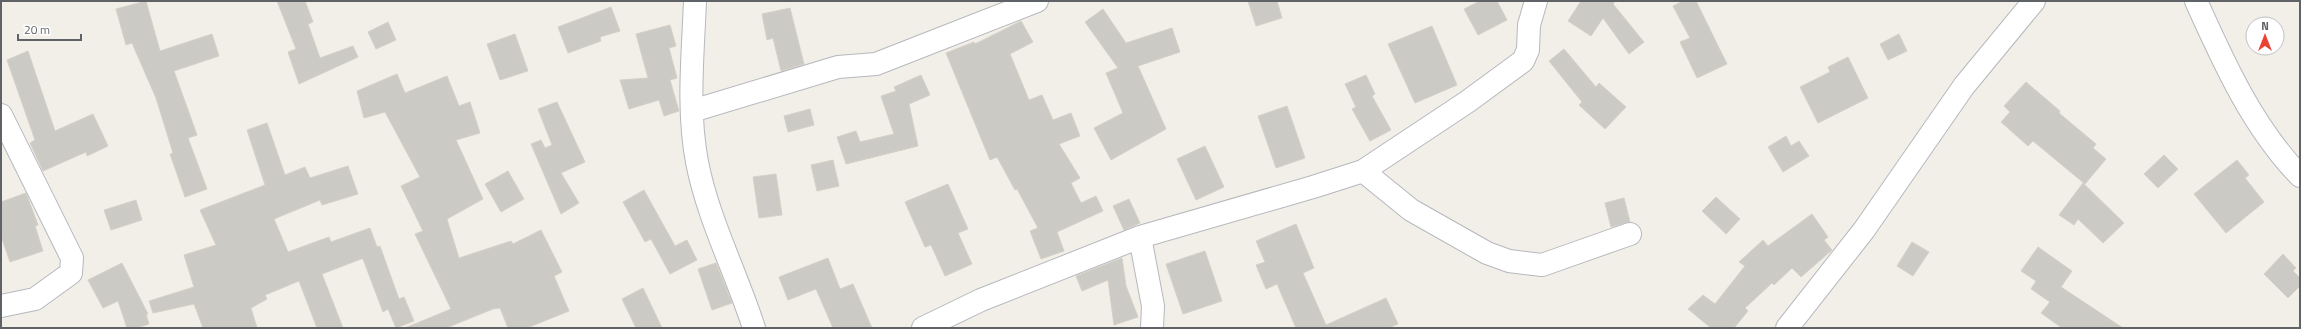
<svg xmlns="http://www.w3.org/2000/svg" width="2301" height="329" viewBox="0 0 2301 329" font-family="'Titillium Web',sans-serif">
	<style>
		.building { fill: #cccac5; stroke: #d6d1c6 }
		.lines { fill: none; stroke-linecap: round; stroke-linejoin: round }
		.minor-casing { stroke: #b5b8bc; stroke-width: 24 }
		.minor { stroke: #fff; stroke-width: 22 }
	</style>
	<rect width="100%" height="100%" fill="#f1efe8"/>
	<path class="building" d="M146 1 160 51 212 34 219 56 174 71 197 135 188 138 207 189 185 197 170 154 173 153 156 98 132 43 126 45 116 9Z
		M277 1H305L313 22 308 24 320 58 353 46 358 57 299 84 288 52 296 49Z
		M1248 1H1277L1282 18 1256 26Z
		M1480 1H1497L1507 20 1478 35 1464 9Z
		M1581 1H1615L1613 4 1644 42 1629 54 1603 18 1591 36 1568 21Z
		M1683 1H1696L1727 64 1697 78 1680 42 1690 38 1673 6Z
		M611 7 620 31 600 37 601 41 568 53 558 27Z
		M790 8 804 64 781 71 773 38 767 40 762 14Z
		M1103 9 1126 43 1172 28 1180 52 1138 66 1166 129 1111 160 1094 128 1123 113 1106 73 1118 68 1085 22Z
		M1021 21 1033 42 1010 54 1029 100 1042 95 1053 120 1071 113 1080 136 1059 144 1080 178 1071 183 1081 203 1096 196 1103 211 1057 232 1064 251 1041 259 1030 231 1038 228 1017 189 1015 190 997 157 990 160 946 53 974 42 975 44Z
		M388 22 396 40 376 49 368 32Z
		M670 25 676 46 669 48 677 78 670 80 679 111 664 116 659 100 629 109 620 80 648 78 636 34Z
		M1432 26 1457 85 1415 103 1388 44Z
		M515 34 528 71 500 80 487 44Z
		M1899 34 1907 51 1888 60 1880 44Z
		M1564 49 1596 87 1599 83 1626 107 1605 129 1579 105 1582 102 1549 61Z
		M28 51 55 131 93 114 108 146 87 156 86 152 43 171 30 143 35 140 7 60Z
		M1848 57 1868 98 1818 123 1800 87 1830 72 1828 67Z
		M397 74 405 93 447 76 459 106 470 102 480 133 456 140 483 199 447 219 459 258 511 241 513 244 541 230 562 272 554 276 569 311 527 328H508L500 308 493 309 446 328H405L451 309 415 234 423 231 401 186 420 177 385 112 364 118 357 91Z
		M921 75 930 95 909 104 918 146 846 164 837 137 856 131 860 142 894 134 881 96 896 91 894 87Z
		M1366 75 1375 94 1372 96 1391 130 1370 141 1352 109 1356 107 1345 84Z
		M2026 82 2060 111 2059 113 2096 144 2093 148 2106 159 2085 184 2033 141 2028 146 2001 122 2010 112 2004 106Z
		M557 102 585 162 561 173 579 203 561 214 531 144 541 140 545 148 552 145 538 109Z
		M1287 106 1305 158 1276 168 1258 116Z
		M810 109 814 125 788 132 784 116Z
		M267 123 285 175 305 167 310 178 348 166 358 194 322 205 320 200 274 219 288 252 329 237 331 242 370 228 377 247 380 246 399 299 404 297 414 321 396 328 388 309 383 312 363 259H361L322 274 343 328H317L299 281 265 295 267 299 251 308 257 328H203L194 304 153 313 149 301 194 287 184 255 216 245 200 210 265 185 247 130Z
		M1786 136 1791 146 1799 141 1809 156 1783 172 1768 147Z
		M1205 146 1224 187 1196 200 1177 159Z
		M2164 155 2178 169 2158 188 2144 174Z
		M833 160 839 186 817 191 811 165Z
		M2237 160 2249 175 2245 178 2264 202 2226 233 2194 194Z
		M508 171 524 199 501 212 485 184Z
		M776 174 782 215 759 218 753 177Z
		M2083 183 2124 223 2103 243 2078 219 2074 225 2059 215Z
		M948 184 968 229 958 233 972 264 945 276 931 245 925 247 905 202Z
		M644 190 675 246 687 240 697 260 670 274 651 239 645 242 623 202Z
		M26 193 38 225 35 226 43 251 10 262 1 236V202Z
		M1716 197 1740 219 1726 234 1702 211Z
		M1624 198 1630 222 1611 227 1605 203Z
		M1129 199 1140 223 1124 230 1113 206Z
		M136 200 142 220 111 230 104 210Z
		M1812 214 1828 237 1824 240 1832 250 1801 277 1792 268 1774 285 1772 283 1745 308 1748 311 1734 328H1711L1688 309 1703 295 1715 304 1745 266 1739 262 1763 240 1768 246Z
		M1296 224 1314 268 1303 273 1326 325 1386 298 1398 324 1388 328H1296L1277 284 1266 289 1256 265 1265 262 1256 241Z
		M1912 242 1929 252 1913 276 1897 266Z
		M2038 247 2072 271 2061 287 2123 328H2062L2041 313 2050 302 2031 289 2036 281 2021 271Z
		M1205 251 1222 301 1183 314 1166 264Z
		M2283 254 2296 268 2293 271 2300 278V286L2288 298 2264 274Z
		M828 258 840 289 853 284 872 328H833L816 289 788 300 779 277Z
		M1122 258 1126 286 1138 317 1114 325 1108 280 1082 291 1076 276Z
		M122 263 148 314H146L149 324 136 328H127L118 301 103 308 88 280Z
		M716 263 732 303 712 310 698 269Z
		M643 288 662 328H636L622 299Z"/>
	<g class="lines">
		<defs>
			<path id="minor" d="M695 1C693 54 687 109 697 162 708 219 736 272 754 328
				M2196 1C2224 63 2252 126 2300 176
				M692 111 838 67 876 64 1037 1
				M1 115 72 258 71 273 35 299 1 306
				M1363 171 1411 210 1487 253 1509 261 1542 265 1630 234
				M1140 237 1153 306 1152 328
				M923 328 981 300 1140 237 1313 187 1363 171 1467 102 1523 61 1528 50 1529 25 1536 1
				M1787 328 1864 230 1964 86 2034 1"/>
		</defs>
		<use href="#minor" class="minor-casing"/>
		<use href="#minor" class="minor"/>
	</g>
	<rect width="2301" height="329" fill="none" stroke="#5f6368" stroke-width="4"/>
	<g transform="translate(2265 36)"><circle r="19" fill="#ffffff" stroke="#bfc1c3"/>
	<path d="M0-3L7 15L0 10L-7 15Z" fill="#ea4335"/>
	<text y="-6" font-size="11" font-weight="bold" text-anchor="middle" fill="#5f6368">N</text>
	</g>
	<path d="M18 34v6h63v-6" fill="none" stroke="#5f6368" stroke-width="2"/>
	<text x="24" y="34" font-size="12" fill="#5f6368" stroke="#ffffff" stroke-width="3" paint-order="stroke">20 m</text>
</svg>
